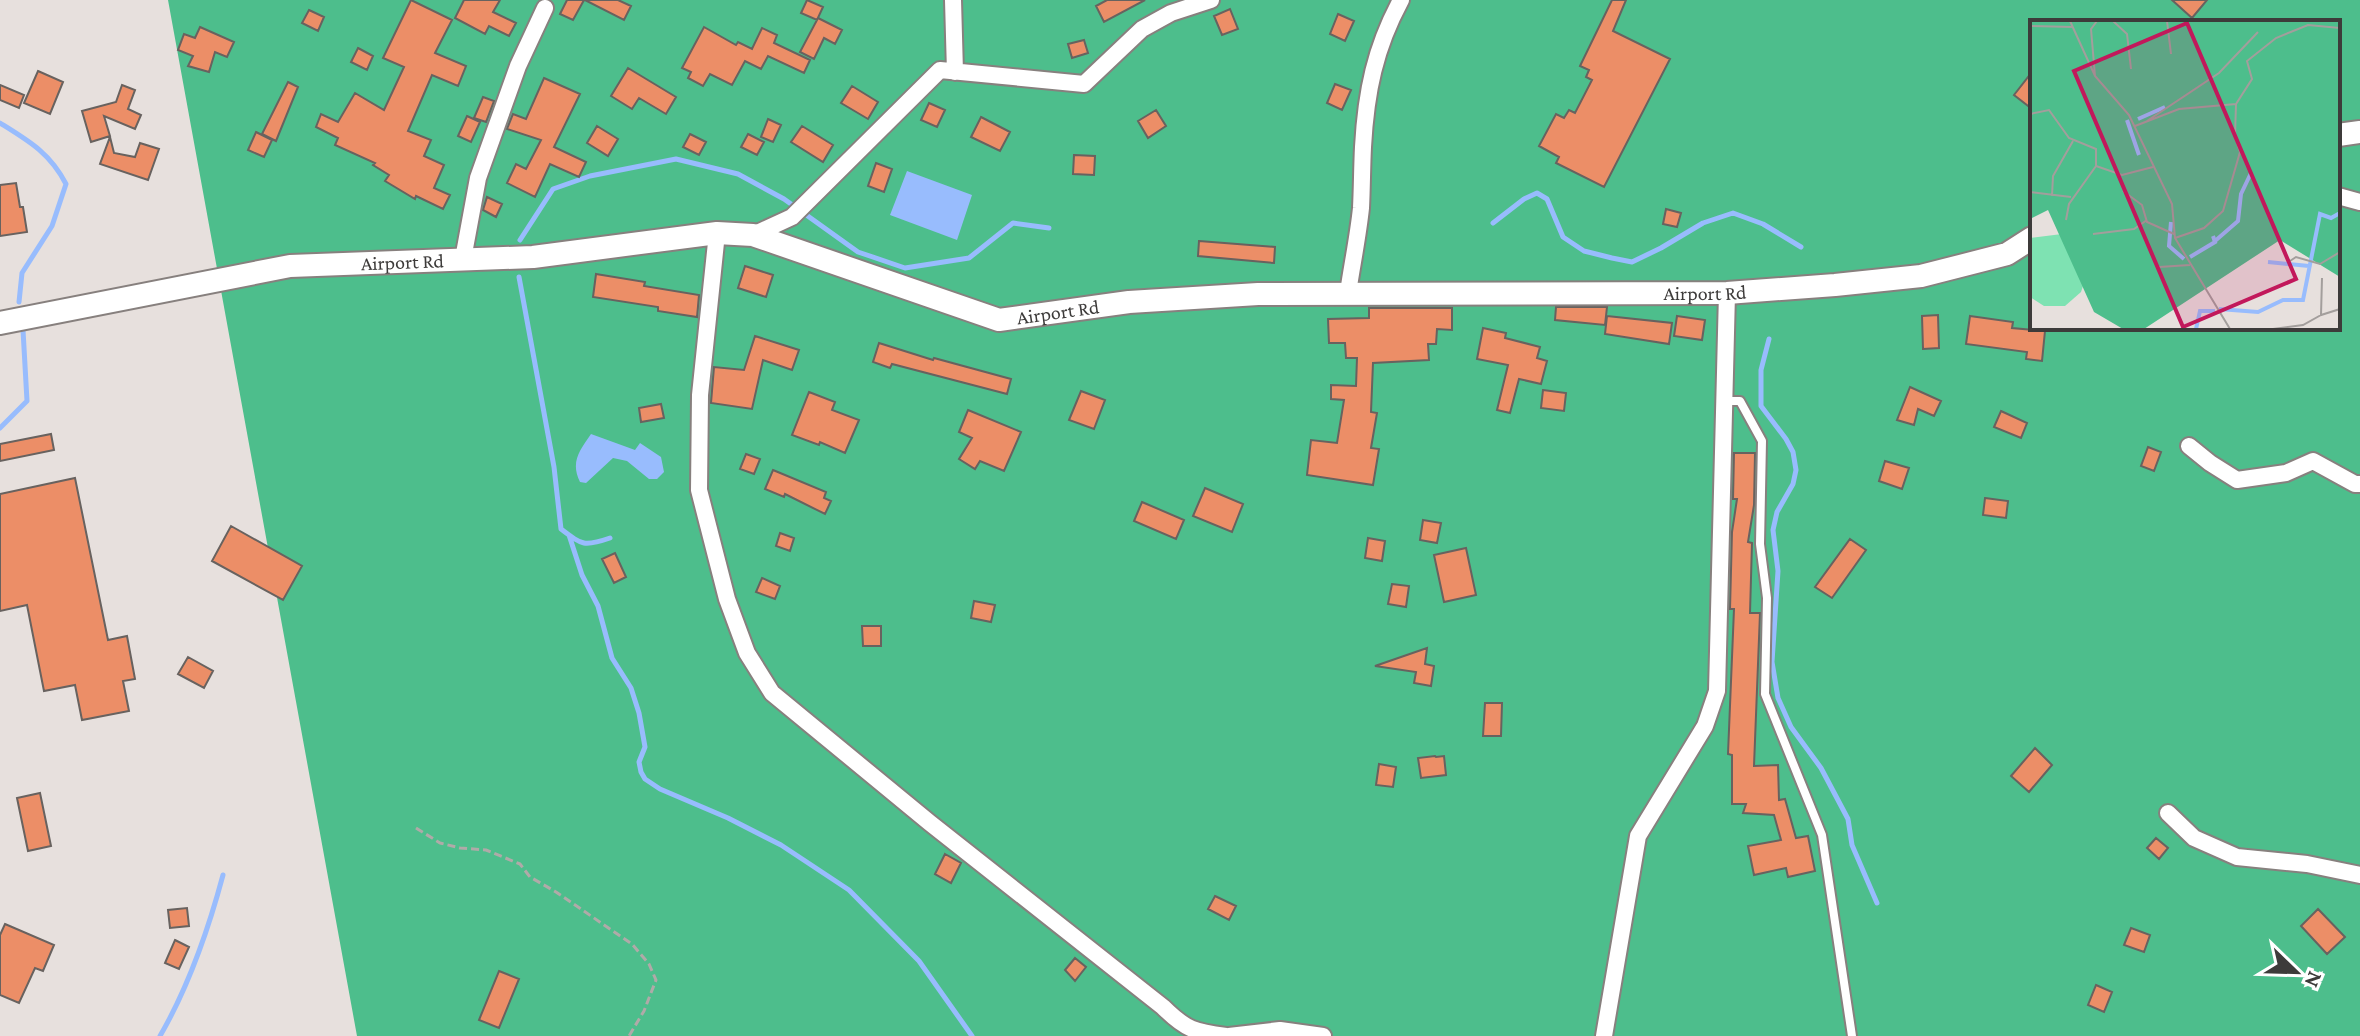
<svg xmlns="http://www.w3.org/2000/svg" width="2360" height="1036" viewBox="0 0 2360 1036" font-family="'Crimson Pro',serif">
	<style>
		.forest { fill: #4dbe8c; fill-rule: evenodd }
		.water { fill: #98bcfd }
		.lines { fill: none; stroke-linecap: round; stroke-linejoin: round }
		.stream { stroke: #98bcfd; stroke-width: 5 }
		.building { fill: #ec8e67; stroke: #68625f; stroke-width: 2 }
		.service-casing { stroke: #87807e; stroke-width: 12 }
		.minor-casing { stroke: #87807e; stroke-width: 20 }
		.secondary-casing { stroke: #87807e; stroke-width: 26 }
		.path { stroke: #b0aaa8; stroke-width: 3; stroke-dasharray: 8 4; stroke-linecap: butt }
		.service { stroke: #fff; stroke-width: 8 }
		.minor { stroke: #fff; stroke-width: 16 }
		.secondary { stroke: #fff; stroke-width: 22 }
		.labels { text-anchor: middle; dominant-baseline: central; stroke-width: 6; stroke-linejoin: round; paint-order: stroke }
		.street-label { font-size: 20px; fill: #3d3b3a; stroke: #fff }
		.inset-river { fill: none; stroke: #98bcfd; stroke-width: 4 }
		.inset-road { fill: none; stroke: #a39e9c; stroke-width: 2 }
		.view { fill: #c2185b; fill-opacity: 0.15; stroke: #c2185b; stroke-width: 4 }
		.inset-edge { fill: none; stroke: #3d3b3a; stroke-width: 4 }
	</style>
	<rect width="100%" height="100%" fill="#e7e0dd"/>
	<path class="forest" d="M168 0H2360V1036H357ZM2032 22H2338V328H2032Z"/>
	<path class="water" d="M907 171 972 195 957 240 890 215Z
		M591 434 635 450 640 443 661 457 664 472 657 479H649L627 461 613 458 586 483 580 482C570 462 580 450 591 434Z"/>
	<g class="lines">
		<path class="stream" d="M0 123C29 141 50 153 66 184L52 226 22 273 19 302
			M1493 223 1524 199 1537 193 1547 199 1563 237 1584 251 1612 258 1632 262 1661 248 1703 223 1733 213 1763 224 1801 247
			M520 240 553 189 590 176 676 159 738 174 784 199 858 252 905 268 969 258 1013 223 1049 228
			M519 277 554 467 561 529C582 545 584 547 610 538
			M1769 339 1761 370V406L1786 439 1793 452 1796 470 1793 484 1777 512 1773 530 1778 571 1772 662 1778 698 1791 727 1821 768 1848 819 1852 845 1877 903
			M0 428 27 401 23 330
			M569 535 582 575 598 606 612 658 631 688 639 713 645 747 639 762 641 772 645 779 660 789 728 818 781 845 849 890 919 961 972 1036
			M160 1036C189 986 208 931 223 875"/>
	</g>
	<path class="building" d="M411 0 452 20 435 53 466 66 458 86 432 75 408 131 431 140 424 156 444 165 434 188 450 195 443 209 416 196 415 199 385 181 389 175 373 165 375 163 335 145 338 138 316 127 321 114 338 122 355 93 384 110 404 67 383 58Z
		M464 0H500L493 12 516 23 509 36 489 26 485 34 455 18Z
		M567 0H584L573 20 560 14Z
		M585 0H618L631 6 624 20Z
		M807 0 823 7 817 20 801 13Z
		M1107 0H1145L1104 22 1096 6Z
		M1612 0H1626L1613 31 1670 59 1604 187 1556 163 1559 157 1539 146 1556 114 1564 118 1569 110 1575 113 1592 80 1586 77 1589 70 1580 66Z
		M2172 0H2207L2192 18Z
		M1230 9 1238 29 1222 35 1214 16Z
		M309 10 324 17 318 31 302 23Z
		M1338 14 1354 21 1345 41 1330 34Z
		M818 18 842 30 835 44 824 38 814 59 800 52Z
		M200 27 234 42 227 57 215 52 209 72 188 66 193 56 178 50 184 34 195 38Z
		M704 27 736 45 738 42 752 49 762 28 777 35 774 43 810 60 804 73 768 56 761 69 745 61 732 85 710 74 703 86 688 78 691 72 682 68Z
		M1084 40 1088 53 1072 58 1068 44Z
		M358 48 373 56 367 70 351 62Z
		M628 68 676 97 666 114 639 98 632 109 611 96Z
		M38 71 63 82 50 114 24 103Z
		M2032 72V109L2014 95Z
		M544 78 580 94 554 147 586 162 579 177 550 164 535 197 507 183 516 164 526 169 541 140 507 129 513 114 526 119Z
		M288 82 298 87 276 141 262 134Z
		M1335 84 1351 90 1342 110 1327 103Z
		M0 85 24 95 19 108 0 100Z
		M122 85 135 90 128 109 141 115 135 129 104 116 110 136 91 142 82 111 116 102Z
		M852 86 878 102 868 119 841 103Z
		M483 97 494 101 486 122 474 118Z
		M929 103 945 110 937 127 921 120Z
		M1156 110 1166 126 1148 138 1138 121Z
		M467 116 480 122 471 142 458 136Z
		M981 117 1010 132 1000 151 971 137Z
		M768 119 781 125 773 142 761 137Z
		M597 126 618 139 608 156 587 143Z
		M802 126 833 145 823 162 791 142Z
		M256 132 272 140 264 157 248 150Z
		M690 134 706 142 699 155 683 147Z
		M748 134 764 142 757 155 741 147Z
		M110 137 114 153 135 157 140 143 159 149 148 180 100 164Z
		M1074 155 1095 156 1094 175 1073 174Z
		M876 163 892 169 884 192 868 186Z
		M16 183 20 207H23L27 232 0 236V185Z
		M487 197 502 204 496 217 483 210Z
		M1666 209 1681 213 1677 227 1663 224Z
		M1199 241 1275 247 1274 263 1198 256Z
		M745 266 773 275 766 297 738 288Z
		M596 274 645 282 644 286 699 295 697 317 658 311V307L593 297Z
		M1556 307H1607L1605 325 1555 320Z
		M1369 308H1452V330L1437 329 1436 344H1428L1429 360 1373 363 1371 412 1377 413 1371 448 1379 449 1373 485 1307 475 1311 440 1337 443 1344 400 1331 399V385L1356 386 1357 358H1346L1345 343H1329L1328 319 1369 318Z
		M1938 315 1939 348 1923 349 1922 316Z
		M1607 316 1672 323 1669 344 1605 334Z
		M1677 316 1705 320 1702 340 1674 336Z
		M1970 316 2013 322 2012 328 2045 331 2042 361 2026 359 2027 352 1966 344Z
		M1483 328 1506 333 1505 338 1540 347 1537 358 1547 361 1541 384 1519 379 1510 413 1497 410 1508 365 1477 359Z
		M755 336 799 350 792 370 763 360 752 409 711 403 714 367 744 370Z
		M879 343 933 360 934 358 1011 379 1007 394 892 364 890 368 873 362Z
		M1910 387 1941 401 1934 416 1918 409 1914 425 1897 420Z
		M1543 390 1566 393 1564 411 1541 408Z
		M1081 391 1105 400 1094 429 1069 420Z
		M809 392 835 402 832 410 859 420 845 453 820 442 819 445 792 435Z
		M661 404 664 418 641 422 639 408Z
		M968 410 1021 432 1004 471 980 461 975 469 959 459 972 438 959 432Z
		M2001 411 2027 423 2021 438 1994 427Z
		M51 434 54 450 0 461V444Z
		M2148 447 2161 452 2154 471 2141 466Z
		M1734 453H1755L1754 505 1748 542 1752 543 1750 613H1760L1754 766 1778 765 1779 800 1785 799 1796 838 1808 836 1815 871 1788 877 1786 868 1754 875 1748 846 1781 840 1774 815 1743 813 1746 804H1732V755L1728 754 1734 609H1730L1732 532 1737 499H1733Z
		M746 454 760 459 754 474 740 469Z
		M1885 461 1909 468 1902 489 1879 481Z
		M773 470 826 492 824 498 831 501 825 514 785 494 784 497 765 489Z
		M75 478 108 640 127 636 135 679 123 681 129 711 82 720 75 685 44 691 27 605 0 611V494Z
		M1205 488 1243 504 1232 532 1193 516Z
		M1985 498 2008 501 2006 518 1983 515Z
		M1142 502 1184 520 1176 539 1134 521Z
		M1423 520 1441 523 1437 543 1420 540Z
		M231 526 302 566 283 600 212 561Z
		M780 533 794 538 790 551 776 546Z
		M1368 538 1385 541 1382 561 1365 558Z
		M1850 539 1866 550 1832 598 1815 587Z
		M1466 548 1476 595 1444 602 1434 555Z
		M615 553 626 577 614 583 602 559Z
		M762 578 780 586 775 599 756 592Z
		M1392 584 1409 586 1406 607 1388 604Z
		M974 601 995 605 991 622 971 618Z
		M862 626H881V646H863Z
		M1427 648 1425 664 1434 666 1431 686 1414 683 1416 672 1375 666Z
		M188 657 213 671 204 688 178 674Z
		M1485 703H1502L1501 736H1483Z
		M2035 748 2052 765 2029 792 2011 776Z
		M1435 756 1436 757 1444 756 1446 775 1421 778 1418 758Z
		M1379 764 1396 767 1393 787 1376 785Z
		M40 793 51 846 28 851 17 798Z
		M2156 838 2168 848 2159 859 2147 848Z
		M945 854 961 863 951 883 935 874Z
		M1215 896 1236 906 1229 920 1208 909Z
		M187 908 189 926 170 928 168 910Z
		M2318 909 2345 937 2327 954 2301 926Z
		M5 924 54 945 43 971 35 968 19 1003 0 995V935Z
		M2131 928 2150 935 2144 952 2124 945Z
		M175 940 189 947 179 969 165 963Z
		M1075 958 1086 967 1075 981 1065 970Z
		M499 971 519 979 499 1028 479 1020Z
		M2096 985 2112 992 2104 1012 2088 1005Z"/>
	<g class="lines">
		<defs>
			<path id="service" d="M1725 401H1740L1762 441 1760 544 1767 598 1765 694 1822 835 1852 1036"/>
			<path id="minor" d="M953 0 955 72
				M2338 196 2360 202
				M717 233 700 395 699 490 727 599 747 653 772 693 930 823 1163 1007C1186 1030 1195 1032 1226 1036
				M753 235 792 217 940 70 1084 84 1142 29 1171 13 1211 0
				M463 259 478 178 518 66 545 8
				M1348 293C1352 265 1358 237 1361 208 1362 188 1362 167 1363 147 1366 92 1375 48 1401 0
				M2189 446 2210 463 2237 480 2286 473 2313 461 2355 484H2360
				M2168 813 2194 838 2237 857 2307 864 2360 875
				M1229 1036 1280 1030 1323 1036
				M1604 1036 1638 836 1705 726 1717 691 1727 293"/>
			<g id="secondary">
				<path d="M2338 135 2360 132"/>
				<path id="s1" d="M0 323 290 266 533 257 717 233 753 235 999 320 1129 302 1258 294 1727 293 1835 285 1921 276 2007 254 2032 238"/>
			</g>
		</defs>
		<use href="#service" class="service-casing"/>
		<use href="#minor" class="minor-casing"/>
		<use href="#secondary" class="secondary-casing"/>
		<path class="path" d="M416 828 440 843 460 848 486 850 520 864 530 877 556 892 632 944 649 964 656 980 644 1011 629 1036"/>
		<use href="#service" class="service"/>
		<use href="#minor" class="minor"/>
		<use href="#secondary" class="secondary"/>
	</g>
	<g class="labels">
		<g class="street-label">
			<text stroke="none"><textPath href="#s1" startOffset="408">Airport Rd</textPath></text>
			<text stroke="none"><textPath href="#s1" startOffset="1728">Airport Rd</textPath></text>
			<text stroke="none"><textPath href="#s1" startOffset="1080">Airport Rd</textPath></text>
		</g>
	</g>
	<g transform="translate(2030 20)">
		<rect width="310" height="310" fill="#e7e0dd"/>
		<path d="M40 213 55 260 51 272 35 286H14L0 277V218Z" fill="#7ee2b2"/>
		<path d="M0 1H310V257L250 220 114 309H93L64 292 18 190 0 199Z" fill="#4dbe8c"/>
		<path class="inset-river" d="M108 99 135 87M97 100 109 135M141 202 139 226 154 239M185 221 208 201 211 174 221 153M160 237 185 222 183 216M238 242 279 246M189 289 228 292 253 280H273L290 194 301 198 310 193M166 309 170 291H185"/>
		<path class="inset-road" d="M40 1 65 56 99 95 142 184 145 218 200 309M83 1 97 14 101 49M137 1 141 34M0 6 43 7M65 56 61 9 67 1M0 94 19 90 39 118 66 129V146L39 184 36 200M117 101 189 53 228 12M105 106 149 89 206 84 222 59 217 41 246 18 278 5 310 8M66 146 92 155 123 147M93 171 112 185 117 202 144 214M0 172 41 177M22 176 23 156 43 121M63 214 104 209 117 200M145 218 174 208 193 191 210 132 205 116 206 84M260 241 266 237 290 244 310 232M129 247 160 245M292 258 291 295 310 289M243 309 273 305 291 295"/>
		<path class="view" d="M157 3 266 259 153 307 44 51Z"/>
		<rect width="310" height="310" class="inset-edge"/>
	</g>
	<g transform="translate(2296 972) rotate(113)" stroke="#ffffff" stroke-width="6" paint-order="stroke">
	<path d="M0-6L14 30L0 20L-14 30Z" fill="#3d3b3a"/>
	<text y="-12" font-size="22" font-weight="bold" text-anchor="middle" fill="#3d3b3a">N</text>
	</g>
</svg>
